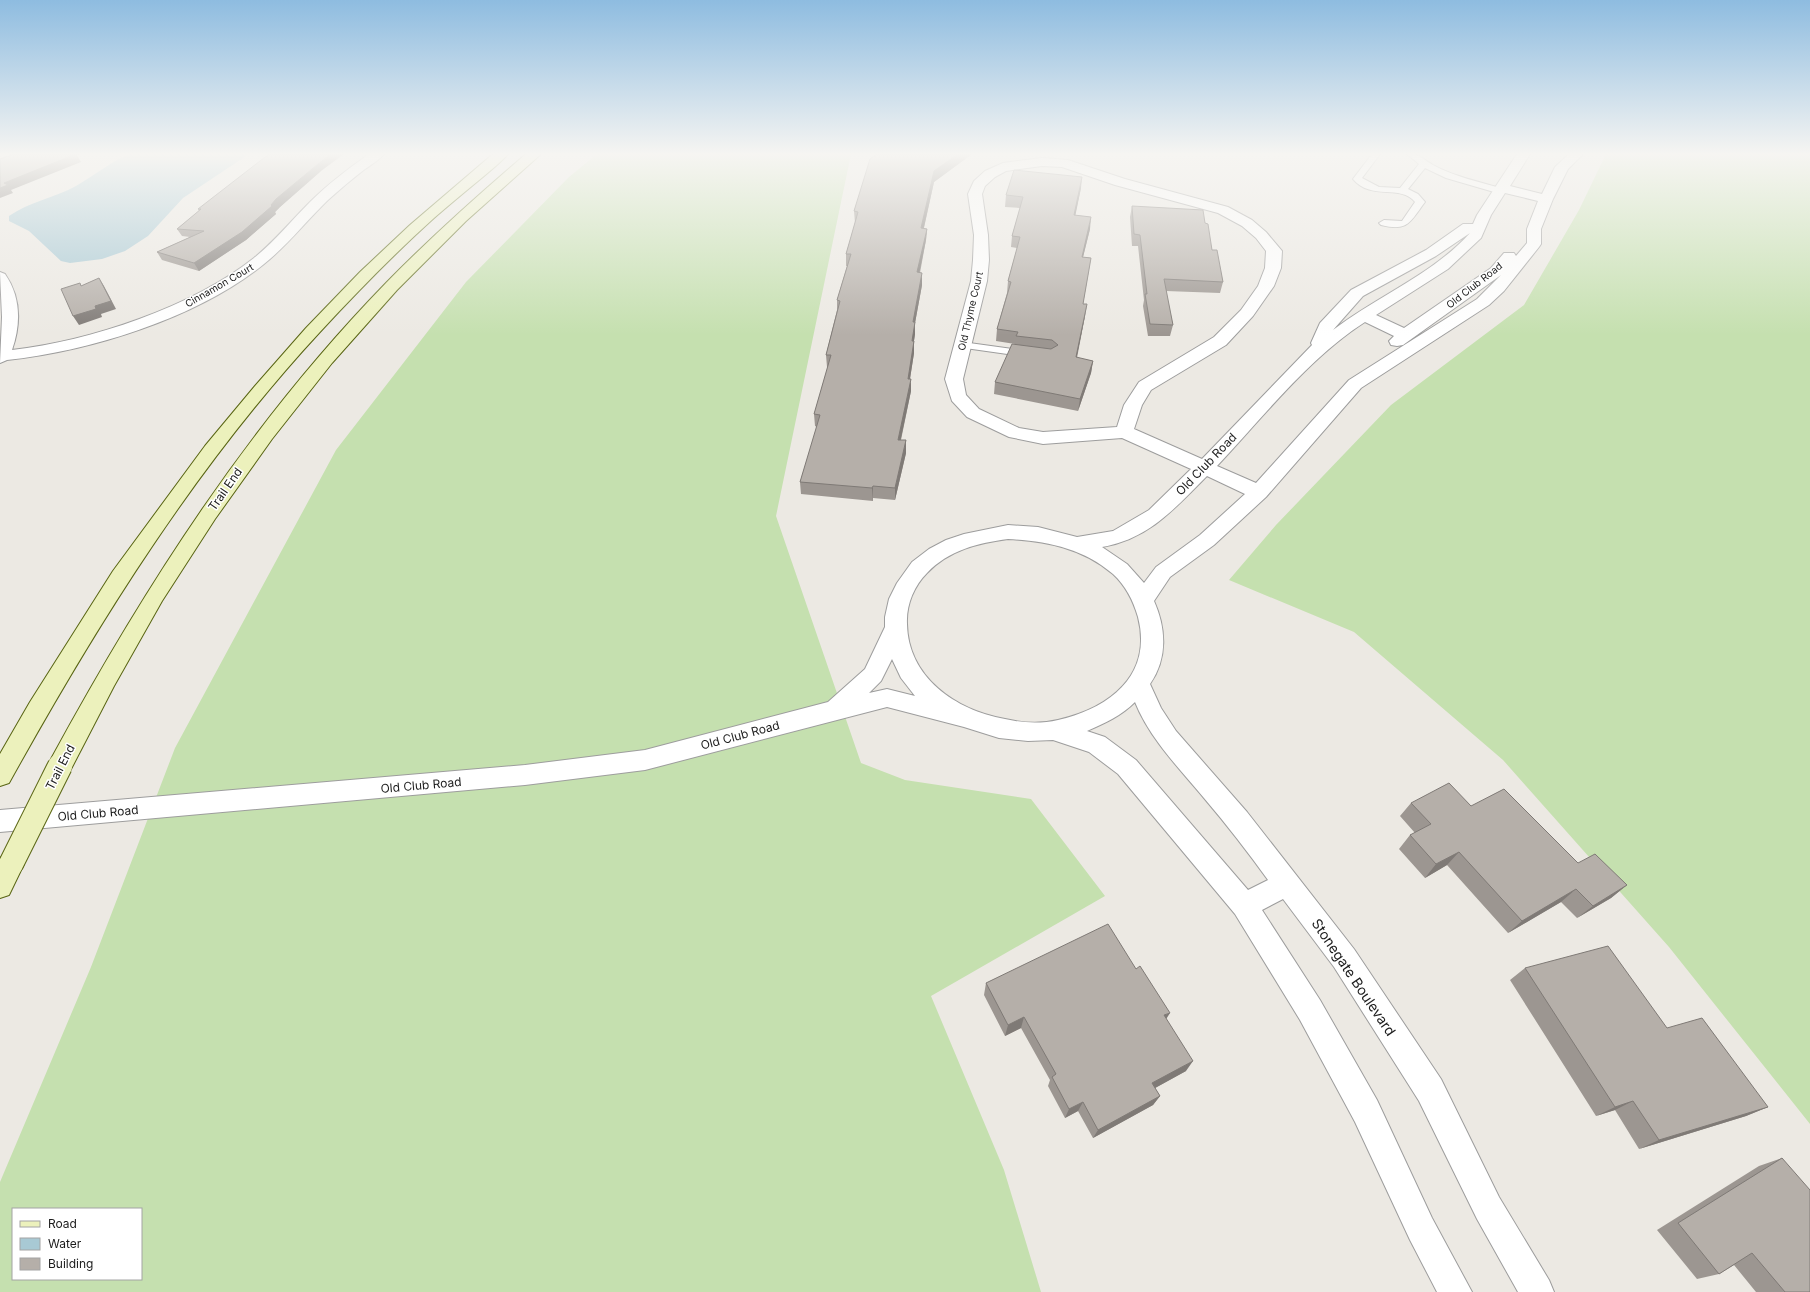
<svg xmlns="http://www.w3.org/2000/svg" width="1810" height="1292" viewBox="0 0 1810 1292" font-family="Inter,sans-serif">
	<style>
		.grass { fill: #c5e0af; fill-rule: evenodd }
		.water { fill: #a8c9d4 }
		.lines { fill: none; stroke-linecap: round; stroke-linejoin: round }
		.lane-casing { stroke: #9d9d9d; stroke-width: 2 }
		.street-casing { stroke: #9d9d9d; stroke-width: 2 }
		.secondary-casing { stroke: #586412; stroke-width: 2 }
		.lane { fill: #fff; fill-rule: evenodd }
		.street { fill: #fff; fill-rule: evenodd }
		.secondary { fill: #ecf1bc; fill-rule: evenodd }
		.secondary-bridge-casing { stroke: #586412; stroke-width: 26; stroke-linecap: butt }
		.secondary-bridge { stroke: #ecf1bc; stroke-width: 24 }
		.wall { fill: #9c9691 }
		.shaded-wall { fill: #7f7a76 }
		.building { fill: #b5afa9; stroke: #7f7a76 }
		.labels { text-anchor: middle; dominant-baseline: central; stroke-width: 3; stroke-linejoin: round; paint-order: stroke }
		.far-street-label { font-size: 10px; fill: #1c1c1c; stroke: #fff }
		.street-label { font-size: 12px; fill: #1c1c1c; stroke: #fff }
		.near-street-label { font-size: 14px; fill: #1c1c1c; stroke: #fff }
	</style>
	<rect width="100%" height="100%" fill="#ece9e3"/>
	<path class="grass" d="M597 154H851L776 516 861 763 905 780 1031 799 1105 896 931 996 1004 1170 1041 1292H0V1182L91 967 175 748 336 450 466 282 569 177ZM13 1209H141V1279H13Z
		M1606 154H1810V1124L1669 947 1503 760 1354 632 1229 580 1276 525 1391 405 1524 305 1579 210Z"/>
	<path class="water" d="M130 154H249L183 198 148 236 125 251 102 259 70 263 61 261 29 231 9 221V216C29 202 54 198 76 186 95 175 110 162 130 154Z"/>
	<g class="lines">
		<defs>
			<path id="lane" d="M1372 154H1380L1362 178 1379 187 1400 188 1419 164 1407 154C1419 153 1424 160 1433 165 1455 177 1480 182 1504 189L1505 191 1501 194 1446 178 1425 168 1408 189 1418 194 1425 202C1410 222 1408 232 1381 225L1379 223 1384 220 1402 221 1415 202C1401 184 1371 201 1353 179Z
				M962 342 1028 351 1033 354 1028 357 958 347 957 345Z"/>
			<path id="street" d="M369 154H384C379 160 371 165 365 169 352 179 340 189 328 200 306 221 288 245 264 264 197 318 91 351 7 360L0 363 2 317 0 272 5 274C21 297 21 324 12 350 91 341 192 307 254 258 275 241 291 221 310 202 328 184 348 169 369 154Z
				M1517 154H1530L1510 186 1542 194 1555 167 1569 154H1583L1568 169 1553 199 1541 229V244L1539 247 1504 291 1489 305 1361 388 1266 497 1214 545 1170 577 1154 601C1166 628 1168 658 1150 684L1161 708 1176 731 1247 812 1354 949 1441 1079 1499 1197 1549 1280 1554 1292H1518L1477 1219 1419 1101 1334 967 1283 899 1262 910 1320 1000 1377 1100 1432 1218 1472 1292H1437L1410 1240 1355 1122 1300 1020 1235 914 1118 774 1089 752 1053 740 1028 741 999 738 964 727 887 707 645 770 525 785 0 832V810L525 765 645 750 828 702 865 669 885 627V617L889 599 897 583 912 562 929 549 946 540 964 534 1008 525 1038 527 1077 537 1113 531 1149 510 1191 469 1122 438 1043 444 1009 437 967 417 952 401 945 379 971 281 973 260 974 235 968 194 974 181 985 171 1003 163 1042 158 1068 160 1125 179 1228 207 1252 220 1266 232 1282 251 1281 268 1274 286 1253 316 1226 345 1151 390 1142 405 1134 429 1202 459 1312 345 1311 343 1320 323 1351 290 1426 250 1463 224H1473L1477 215ZM1042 166 1062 167 1115 185 1218 213 1242 226 1256 238 1266 251 1265 268 1258 286 1241 310 1214 337 1139 382 1124 405 1117 427 1043 432 1019 428 979 409 966 395 963 379 987 281 989 260 988 235 982 194 985 186 995 177 1006 171ZM1505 193 1538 201 1527 229V243L1516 256 1514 253H1504L1491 268 1404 328 1376 315 1448 269 1481 238 1491 215ZM1470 233C1432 275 1377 296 1333 330L1363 296 1436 256ZM1501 275 1477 299 1349 380 1256 483 1217 466C1262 418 1310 357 1365 322L1394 336 1389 341 1391 345 1397 346 1403 345ZM1207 476 1245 494 1200 535 1156 567 1144 583 1127 564 1102 547C1149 539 1175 508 1207 476ZM1008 539C1046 541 1083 548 1113 574 1126 586 1133 600 1138 617 1153 675 1110 708 1058 720 1041 724 1022 723 1005 719 955 710 908 677 907 624 906 605 914 586 927 573 949 550 978 543 1008 539ZM892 659 901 678 915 696 887 689 869 693 881 681ZM1135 702C1150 739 1179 768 1204 798 1227 825 1248 852 1268 880L1248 890 1136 760 1105 737 1087 731C1105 723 1121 716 1135 702Z"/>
			<path id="secondary" d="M493 154H508C501 162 492 169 484 176 467 190 450 204 434 218 394 254 356 293 319 333 195 467 97 624 9 783L0 786V754L30 702 113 571 205 446 255 386 306 328 360 272 410 225Z
				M526 154H541L466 221 397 290 332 363 272 439 215 519 162 601 114 686 69 773 60 776 51 773 48 766 51 759C145 586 249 424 386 283 431 237 478 195 526 154Z
				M11 852 20 856 24 864 9 895 0 898V859L2 856Z"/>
		</defs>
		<use href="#lane" class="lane-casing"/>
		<use href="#street" class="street-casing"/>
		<use href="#secondary" class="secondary-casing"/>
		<use href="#lane" class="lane"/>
		<use href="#street" class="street"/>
		<use href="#secondary" class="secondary"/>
		<defs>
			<path id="secondary-bridge" d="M11 864 60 766"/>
		</defs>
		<use href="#secondary-bridge" class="secondary-bridge-casing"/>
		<use href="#secondary-bridge" class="secondary-bridge"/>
	</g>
	<path class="wall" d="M877 154H972L934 182 924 228 927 229 926 240 920 273 922 285 915 323V334L914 341V353L910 379 911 391 901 440H906V453L895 500 873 498V501L801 494 800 482 817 427 815 426 814 414 828 367H827L826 355 837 310V300L847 266H846V254L855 223 854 211Z
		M321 171 280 207 275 212 276 214 246 240 199 271 162 260 157 252 190 237 182 236 177 229 199 211 198 209Z
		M1081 188 1075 215 1090 229 1083 257 1091 258 1083 304 1085 316 1077 358 1093 361 1091 373 1078 411 994 394 995 382 1015 344 996 341 997 329 1007 293 1008 281 1017 248 1011 247 1012 236 1020 208 1005 207 1006 195Z
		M1132 206 1205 223 1212 250 1223 282 1220 293 1166 291 1173 325 1170 336H1148L1143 306 1144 300 1138 246H1132L1130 217Z
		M1411 803 1578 863 1627 885 1611 898 1577 918 1561 902 1508 933 1447 865 1425 878 1399 849 1410 835 1415 833 1400 816Z
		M1525 968 1667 1028 1768 1107 1746 1116 1639 1149 1615 1110 1596 1116 1510 980Z
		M986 983 1166 1018 1186 1071 1155 1088 1160 1096 1153 1105 1093 1138 1078 1111 1065 1118 1048 1086 1050 1080 1021 1028 1005 1036 984 995Z
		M1782 1158 1810 1292H1756L1734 1265 1719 1274 1697 1279 1657 1230 1759 1166Z"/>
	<path class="shaded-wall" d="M69 154H81L77 155 81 162 11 190 13 193 0 198V188L4 183Z
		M331 154H344L321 171 280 207 275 212 276 214 246 240 199 271 194 263 271 205 276 199 318 164Z
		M958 154H972L934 182 921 240V228L934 171Z
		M1082 177 1081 188 1073 227 1074 215Z
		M1091 217 1090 229 1080 269 1082 257Z
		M927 229 926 240 917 284V272Z
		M922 273V285L915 323V334L912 353 913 322Z
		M99 278 104 286 116 309 101 314 102 317 79 325 73 316Z
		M1087 304 1085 316 1074 370 1076 357Z
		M914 341V353L908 391V379Z
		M1093 361 1091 373 1078 411 1080 399Z
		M911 379V391L898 452V440Z
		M906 440V453L895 500V488Z
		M873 486V501L872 488Z
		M1459 852 1447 865 1425 878 1436 864Z
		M1627 885 1611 898 1577 918 1593 906Z
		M1576 889 1561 902 1508 933 1522 921Z
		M1170 1013 1163 1024 1164 1015Z
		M1024 1017 1021 1028 1005 1036 1008 1025Z
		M1193 1061 1186 1071 1146 1093 1152 1083Z
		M1160 1096 1153 1105 1093 1138 1098 1130Z
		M1633 1101 1615 1110 1596 1116 1615 1107Z
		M1083 1102 1078 1111 1065 1118 1069 1109Z
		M1768 1107 1746 1116 1639 1149 1659 1140Z"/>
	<path class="building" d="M14 154H76L4 183 8 185 0 188V159Z
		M269 154H331L318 164 276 199 271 205 272 206 242 232 194 263 157 252 204 231 177 229 201 209H198Z
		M877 154H958L934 171 921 228 927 229 917 272 922 273 913 322H915L912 341H914L908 379H911L898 440H906L895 488 873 486 872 488 800 482 820 415 814 414 831 355H826L840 301 837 300 851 254H846L858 212 854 211 870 159Z
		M1014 170 1082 177 1074 215 1091 217 1082 257 1091 258 1083 304H1087L1076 357 1093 361 1080 399 995 382 1012 344 1051 349 1058 345 1052 340 1016 336 1018 332 997 329 1011 282 1008 281 1020 237 1012 236 1023 197 1006 195Z
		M1132 206 1203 210 1205 223 1208 224 1212 250H1217L1223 282 1164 279 1173 325 1150 324 1145 294H1147L1140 235 1134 234Z
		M99 278 111 301 95 306 96 309 73 316 61 289 80 283 81 286Z
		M1449 783 1471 806 1504 789 1578 863 1595 854 1627 885 1593 906 1576 889 1522 921 1459 852 1436 864 1410 835 1431 824 1411 803Z
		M1108 924 1136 969 1140 966 1170 1013 1164 1015 1193 1061 1152 1083 1160 1096 1098 1130 1083 1102 1069 1109 1052 1077 1056 1074 1024 1017 1008 1025 986 983Z
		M1608 946 1667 1028 1702 1018 1768 1107 1659 1140 1633 1101 1615 1107 1525 968Z
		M1782 1158 1810 1190V1292H1785L1752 1253 1719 1274 1678 1223Z"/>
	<linearGradient id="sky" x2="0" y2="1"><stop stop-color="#8ebce0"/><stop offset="0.46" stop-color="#f6f5f2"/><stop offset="1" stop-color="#f6f5f2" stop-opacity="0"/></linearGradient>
	<rect width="1810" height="335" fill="url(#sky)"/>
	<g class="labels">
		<g class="far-street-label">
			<text transform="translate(219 285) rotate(-30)">Cinnamon Court</text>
			<text transform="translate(1474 285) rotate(-38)">Old Club Road</text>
			<text transform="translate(970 311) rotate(-77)">Old Thyme Court</text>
		</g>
		<g class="street-label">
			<text transform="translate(1206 464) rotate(-46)">Old Club Road</text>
			<text transform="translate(225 489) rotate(-55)">Trail End</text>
			<text transform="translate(740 735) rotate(-15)">Old Club Road</text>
			<text transform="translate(60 767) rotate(-63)">Trail End</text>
			<text transform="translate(421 785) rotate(-5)">Old Club Road</text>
			<text transform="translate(98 813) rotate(-5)">Old Club Road</text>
		</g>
		<g class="near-street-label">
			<text transform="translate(1354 977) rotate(56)">Stonegate Boulevard</text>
		</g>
	</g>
	<rect x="12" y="1208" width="130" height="72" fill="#ffffff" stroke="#a4a4a4"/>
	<rect x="20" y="1221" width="20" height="6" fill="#ecf1bc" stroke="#a4a4a4"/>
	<text x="48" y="1228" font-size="12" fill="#1c1c1c">Road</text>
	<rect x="20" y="1238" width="20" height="12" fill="#a8c9d4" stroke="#a4a4a4"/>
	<text x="48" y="1248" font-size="12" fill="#1c1c1c">Water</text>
	<rect x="20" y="1258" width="20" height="12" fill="#b5afa9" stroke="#a4a4a4"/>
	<text x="48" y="1268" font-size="12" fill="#1c1c1c">Building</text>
</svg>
